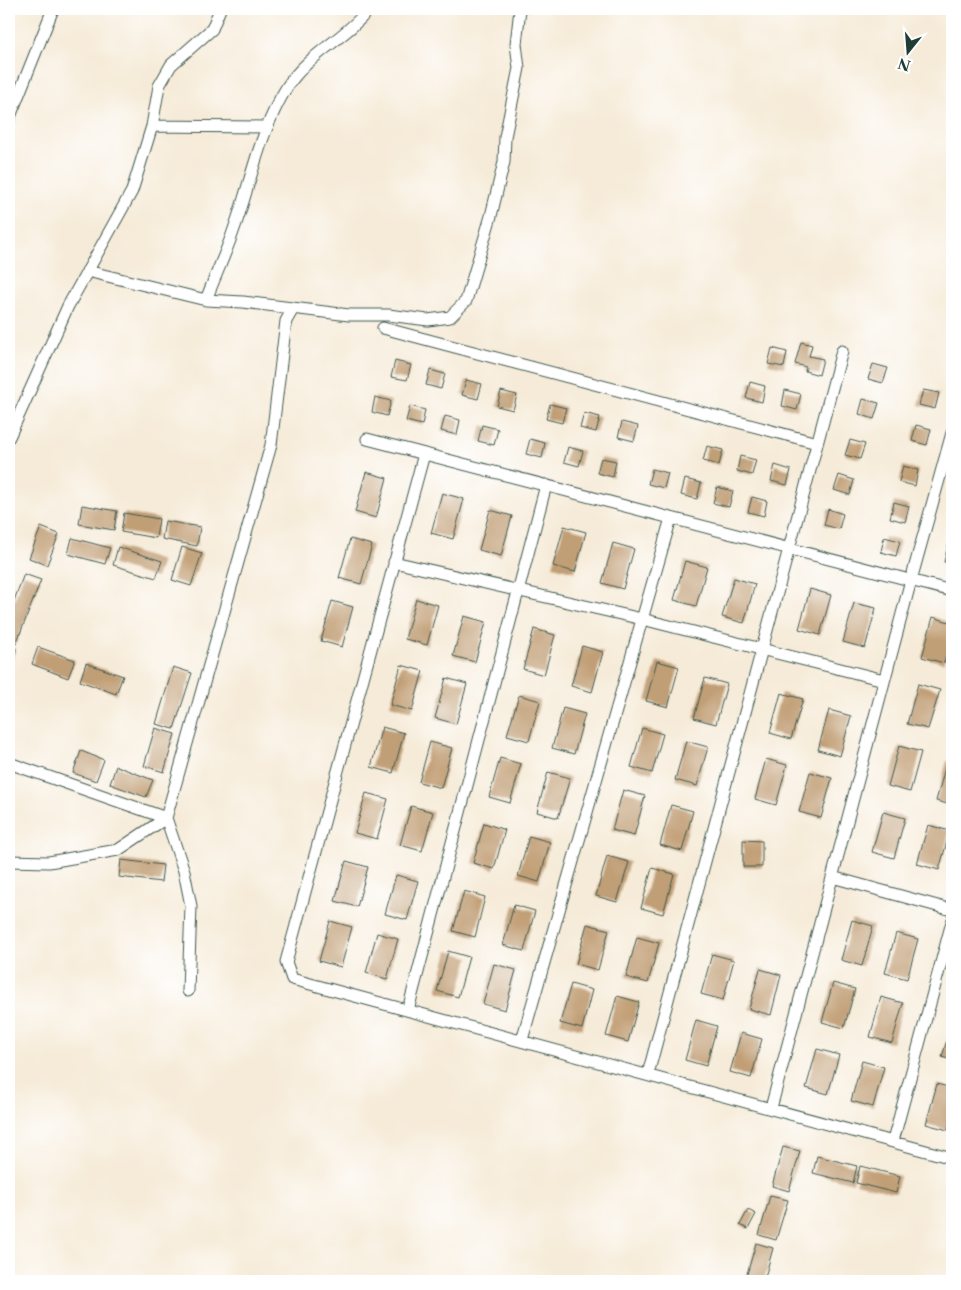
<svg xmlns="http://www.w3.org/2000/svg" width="961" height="1290" viewBox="0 0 961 1290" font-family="'Libre Caslon Text',serif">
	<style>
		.building { fill: #c19f76 }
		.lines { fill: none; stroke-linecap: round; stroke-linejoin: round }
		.minor-casing { stroke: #3f574d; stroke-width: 13 }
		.minor { stroke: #fff; stroke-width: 11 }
	</style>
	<rect width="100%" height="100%" fill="#fff"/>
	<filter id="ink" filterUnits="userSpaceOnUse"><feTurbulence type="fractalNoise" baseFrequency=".02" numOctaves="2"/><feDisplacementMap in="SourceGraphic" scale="10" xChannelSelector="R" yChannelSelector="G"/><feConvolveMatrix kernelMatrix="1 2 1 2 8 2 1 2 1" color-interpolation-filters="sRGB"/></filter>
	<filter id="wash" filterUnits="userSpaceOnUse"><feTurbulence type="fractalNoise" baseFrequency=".0096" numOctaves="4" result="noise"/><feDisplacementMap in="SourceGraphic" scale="20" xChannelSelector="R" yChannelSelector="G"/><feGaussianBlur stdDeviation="1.12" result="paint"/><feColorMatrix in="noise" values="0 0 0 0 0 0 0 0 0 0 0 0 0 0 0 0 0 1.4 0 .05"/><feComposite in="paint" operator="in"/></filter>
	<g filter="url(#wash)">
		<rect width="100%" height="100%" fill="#f6ebd8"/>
		<g id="blocks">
			<path class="building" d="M801 342 812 345 809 356 823 359 819 375 805 371 806 367 795 364Z
				M772 348 787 352 784 367 768 364Z
				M395 361 411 365 407 380 391 377Z
				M873 364 888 368 883 383 868 379Z
				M430 370 445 374 441 389 426 385Z
				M466 380 482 384 478 399 462 395Z
				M750 382 765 386 762 402 746 398Z
				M785 390 801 394 797 410 782 406Z
				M923 390 939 393 935 409 919 405Z
				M501 391 517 395 513 410 497 406Z
				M375 397 391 401 387 416 372 412Z
				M863 399 879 403 874 419 859 414Z
				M550 404 566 408 562 423 546 419Z
				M410 406 425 410 422 425 406 421Z
				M584 413 600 417 596 432 580 428Z
				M445 416 460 420 457 435 441 431Z
				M622 422 638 426 634 441 618 437Z
				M482 425 498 429 494 445 478 441Z
				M916 425 931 429 927 445 912 441Z
				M530 439 545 443 542 458 526 454Z
				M850 440 865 444 860 459 845 455Z
				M707 446 723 450 719 465 703 461Z
				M568 447 583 451 579 466 564 462Z
				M740 456 756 460 752 475 737 471Z
				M601 458 616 461 613 477 597 473Z
				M775 465 791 470 787 485 771 481Z
				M903 466 918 470 915 486 899 482Z
				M652 469 668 473 664 488 648 484Z
				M366 472 387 478 376 518 355 512Z
				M839 475 854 480 850 495 834 490Z
				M685 479 701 483 697 499 681 495Z
				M717 487 733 491 729 507 713 503Z
				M442 493 464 499 453 539 431 533Z
				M752 497 767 501 764 516 748 512Z
				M894 502 909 506 905 522 890 518Z
				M82 505 117 511 114 530 79 524Z
				M828 509 843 514 839 529 824 525Z
				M490 510 512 516 501 556 479 550Z
				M124 513 159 519 156 538 121 532Z
				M165 521 200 527 197 546 162 539Z
				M564 526 586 532 575 572 553 566Z
				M41 527 59 534 47 565 29 558Z
				M884 537 900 541 896 556 881 552Z
				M72 538 110 548 105 564 68 554Z
				M350 539 372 545 361 584 339 578Z
				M613 543 634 549 623 589 602 583Z
				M948 546 952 548V564L944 562Z
				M118 547 162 561 156 578 113 565Z
				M182 547 202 553 191 586 172 580Z
				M685 561 707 567 696 606 674 600Z
				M24 574 41 580 16 644 9 642V614Z
				M734 578 755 584 744 623 722 617Z
				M810 589 831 595 820 635 799 629Z
				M416 599 438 605 427 645 405 639Z
				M332 601 353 607 342 647 321 641Z
				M854 603 876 608 865 648 843 642Z
				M464 616 486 622 475 662 453 656Z
				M933 617 952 623V633L944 663 922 657Z
				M534 629 555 635 544 675 523 669Z
				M9 646 16 649 9 668Z
				M582 646 603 652 592 692 571 686Z
				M38 647 75 660 68 678 32 664Z
				M657 661 679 667 668 707 646 701Z
				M86 663 123 676 116 694 80 681Z
				M401 665 423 671 412 711 390 705Z
				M173 667 192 673 174 729 156 724Z
				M446 678 467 684 456 724 435 718Z
				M705 678 727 684 716 724 694 718Z
				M918 684 940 690 928 729 907 724Z
				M781 693 803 699 791 739 770 733Z
				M519 695 540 701 529 741 507 735Z
				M563 708 585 714 574 754 552 748Z
				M829 710 851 716 840 756 818 750Z
				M382 727 404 733 393 773 371 767Z
				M155 728 175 734 164 772 144 766Z
				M642 728 663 734 652 773 631 767Z
				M686 741 708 747 697 786 675 780Z
				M430 742 452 748 441 788 419 782Z
				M899 746 921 752 910 792 888 786Z
				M81 751 104 760 96 781 73 773Z
				M500 758 521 764 510 803 489 797Z
				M766 759 787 765 776 805 755 799Z
				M947 761 952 762V805L936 801Z
				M116 766 153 780 146 797 110 784Z
				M548 772 570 778 558 818 537 812Z
				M810 772 832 778 821 818 799 812Z
				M623 790 645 796 634 836 612 830Z
				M366 793 388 799 377 839 355 833Z
				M671 805 693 811 682 851 660 845Z
				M411 806 433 812 422 851 400 845Z
				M883 812 905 818 894 858 872 852Z
				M484 823 505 830 494 869 473 863Z
				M928 825 950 831 939 870 917 864Z
				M529 836 550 842 539 882 518 876Z
				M743 840 762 841V867H743Z
				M607 856 629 862 617 902 596 896Z
				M121 860 163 865 161 882 119 877Z
				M346 861 368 867 357 907 335 901Z
				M652 868 674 874 663 914 641 908Z
				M396 875 418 881 407 920 385 914Z
				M464 891 485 897 475 937 453 931Z
				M514 905 535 911 524 951 503 945Z
				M852 920 873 926 862 966 841 960Z
				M330 921 352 927 341 967 319 961Z
				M587 924 609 930 598 970 576 964Z
				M377 933 398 939 387 979 366 973Z
				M896 933 918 939 907 979 885 973Z
				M637 937 659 943 648 983 626 977Z
				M448 951 469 957 458 997 437 991Z
				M712 954 734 960 723 1000 701 994Z
				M494 964 516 970 505 1010 483 1004Z
				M760 969 781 975 771 1015 749 1009Z
				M833 983 855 989 844 1028 822 1022Z
				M571 984 592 990 582 1029 560 1023Z
				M617 996 639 1002 628 1042 606 1036Z
				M881 997 903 1003 892 1043 870 1037Z
				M696 1020 717 1026 706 1066 685 1060Z
				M952 1023V1060L942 1057Z
				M741 1033 762 1039 751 1078 730 1072Z
				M817 1049 839 1055 828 1094 806 1088Z
				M862 1061 884 1067 873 1107 851 1101Z
				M937 1084 952 1088V1112L948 1130 926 1124Z
				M783 1147 800 1151 789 1191 772 1186Z
				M817 1156 857 1166 853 1183 813 1173Z
				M860 1166 900 1176 896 1193 856 1183Z
				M770 1196 788 1200 776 1240 759 1235Z
				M748 1210 756 1214 748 1229 740 1225Z
				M756 1243 773 1248 764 1281H745Z"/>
		</g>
	</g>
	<g filter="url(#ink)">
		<use href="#blocks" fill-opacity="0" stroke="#3f574d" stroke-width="1"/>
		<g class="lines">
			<defs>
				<path id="minor" d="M9 119 53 9
					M152 126 267 127
					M87 271 206 300 243 302 349 315H388L428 320 450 317 466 301 491 216 504 162 505 137 519 68 516 44 520 9
					M206 300C215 276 226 253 234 229 251 182 260 130 287 87 308 54 345 39 369 9
					M383 328 817 443
					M9 437 68 306 132 191 152 126 159 86 171 65 212 29 220 9
					M367 439 952 591
					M424 454 286 962 292 979 952 1158
					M394 562 642 619 884 680
					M9 763 166 818
					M9 861 49 862 118 850 166 818
					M832 877 952 910
					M188 991 191 906 184 871 166 818 271 445 286 321 293 309
					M408 1010 546 485
					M522 1040 671 518
					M648 1074 842 351
					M771 1108 911 580 952 433
					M893 1141 952 922"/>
			</defs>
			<use href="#minor" class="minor-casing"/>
			<use href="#minor" class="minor"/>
		</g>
	</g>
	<rect width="961" height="1290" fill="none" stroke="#fff" stroke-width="30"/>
	<g transform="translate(908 52) rotate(197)" stroke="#ffffff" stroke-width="4" paint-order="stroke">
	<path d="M0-4L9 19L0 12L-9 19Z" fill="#1f3d34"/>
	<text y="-8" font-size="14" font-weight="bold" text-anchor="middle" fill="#1f3d34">N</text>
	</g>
</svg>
